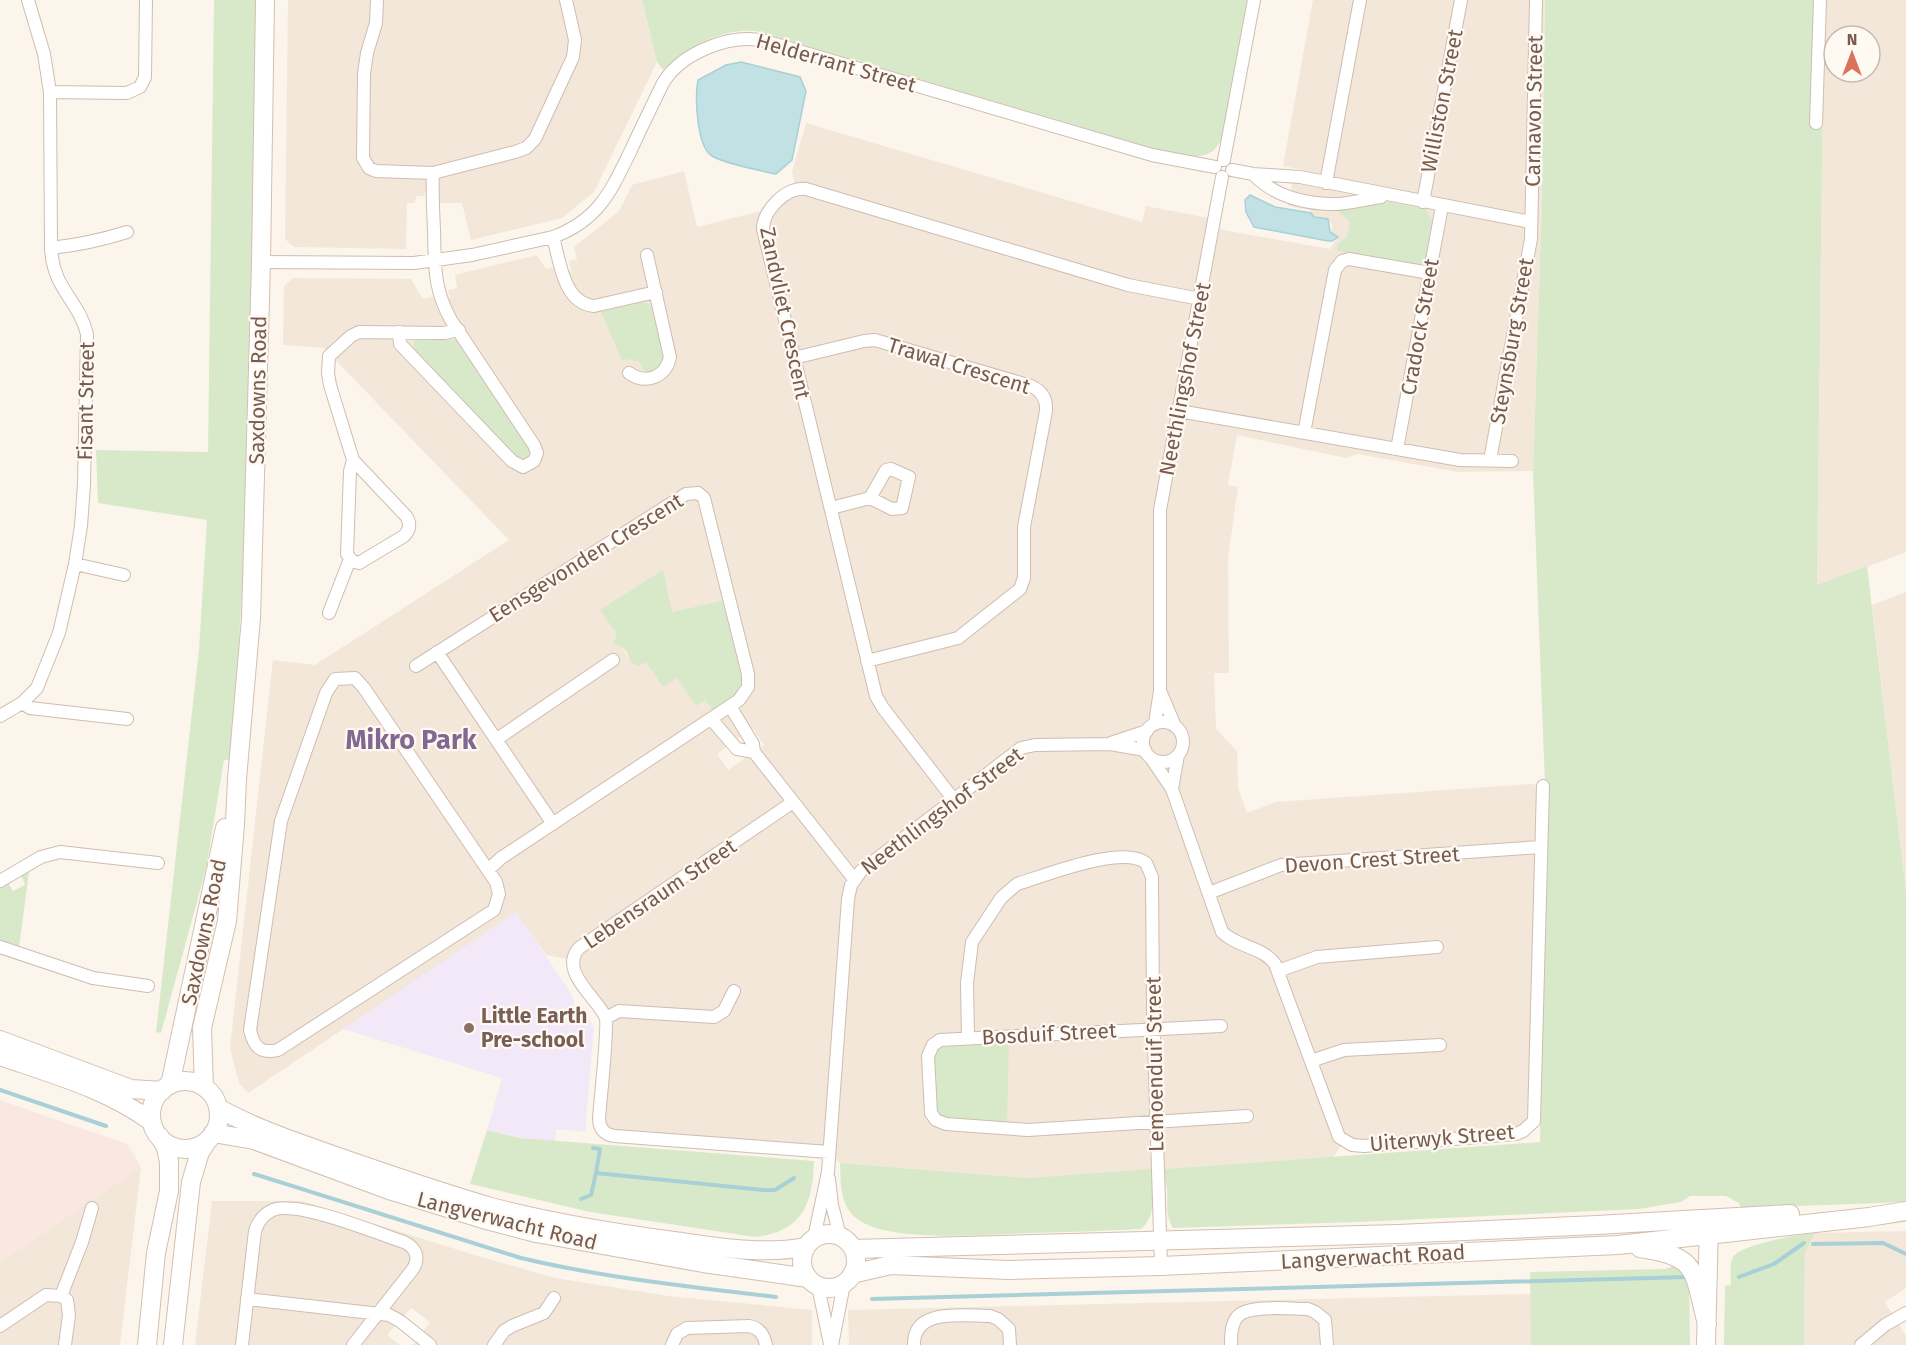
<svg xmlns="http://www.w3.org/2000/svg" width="1906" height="1345" viewBox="0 0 1906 1345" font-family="'Fira Sans',sans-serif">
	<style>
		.residential { fill: #f3e7da; fill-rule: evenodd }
		.commercial { fill: #fbe7e1 }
		.education { fill: #f2e8f8 }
		.green { fill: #d8e9ca }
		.water { fill: #c1e1e5; stroke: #a8d0d6; stroke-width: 1.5 }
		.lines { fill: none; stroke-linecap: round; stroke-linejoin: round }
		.stream { stroke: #a8d0d6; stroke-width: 4 }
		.street-casing { stroke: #cebdb1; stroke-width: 14 }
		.secondary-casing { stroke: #d3bfb1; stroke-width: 20 }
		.street { stroke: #fff; stroke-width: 12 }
		.secondary { stroke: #fff; stroke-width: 18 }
		.education-dot { fill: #8d6e63; stroke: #fef9f2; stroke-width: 2 }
		.labels { text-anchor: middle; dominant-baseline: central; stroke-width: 4.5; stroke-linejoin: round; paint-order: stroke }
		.street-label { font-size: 21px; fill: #765c4f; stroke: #fef9f2 }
		.education-label { font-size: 21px; font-weight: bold; fill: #785e54; stroke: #fef9f2; text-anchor: start }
		.district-label { font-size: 27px; font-weight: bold; fill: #826791; stroke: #fef9f2 }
	</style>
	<rect width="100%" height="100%" fill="#fcf5ec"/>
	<path class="residential" d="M288 0H642L657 62 594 192 562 218 471 240 462 203H432V193H424L423 196H416L415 203H407L406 249 294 247 285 239Z
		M1313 0H1545L1542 200 1533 471 1458 472 1358 454 1346 458 1237 435 1228 485 1238 487 1228 558 1229 673H1214L1216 729 1237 751 1238 788 1247 813 1276 802 1531 784 1545 785 1532 1127 1344 1142 1333 1157 1028 1178 840 1163 828 1152 603 1132 605 1018 571 960 546 955 516 913 248 1093 239 1083 230 1048 273 660 315 665 509 540 324 348 283 345 284 286 293 278 411 279 423 299 439 295 441 300 450 299 448 290 457 288 455 275 537 255 546 269 561 265 563 271 571 270 569 261 577 259 574 247 619 211 632 185 684 171 697 227 769 209 796 188 792 172 806 123 1142 222 1146 206 1214 219 1212 228 1330 249 1336 240 1331 234 1332 226 1331 223 1316 220 1310 210 1288 206 1293 180H1296L1303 170 1283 166ZM724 600 713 711 705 700 677 678 646 662 629 658 622 647 612 643 617 634 672 612ZM752 728 764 745 728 770 717 754Z
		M1824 0H1906V552L1817 586ZM1834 36H1870V72H1834Z
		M1906 592V892L1872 605Z
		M141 1167 120 1345H0V1262Z
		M212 1201H302L481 1257 556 1278 668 1296 812 1310V1345H413L430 1322 411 1308 387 1335 400 1345H195Z
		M1906 1231V1288L1885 1302 1906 1336V1345H1804L1805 1253 1815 1233Z
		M1531 1294V1345H849L848 1310Z"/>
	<path class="commercial" d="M0 1100 127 1144 141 1167 0 1262Z"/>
	<path class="education" d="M516 912 568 989 575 1001 573 1003 578 1010 582 1009 594 1027 585 1132 556 1129 555 1141 523 1138 487 1130 502 1078 343 1029Z"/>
	<path class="green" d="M214 0H256C252 254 254 508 229 760H224L206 869 161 1033 156 1032 199 650 207 520 98 503 96 450 208 452Z
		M642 0H1247L1222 137C1211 167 1183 154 1159 150L756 31C721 28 689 47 663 70L657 62Z
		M1545 0H1824L1817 585 1867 566 1906 892V1202L1741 1208 1739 1203 1726 1196H1690L1681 1202 1639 1209 1358 1222 1173 1228C1165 1216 1168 1203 1167 1188 1166 1181 1162 1177 1162 1169L1540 1142 1544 870 1548 832 1549 786 1545 785 1533 471 1542 200Z
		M1388 202 1426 209 1434 224 1427 260 1422 265 1337 251V245L1347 237 1350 222 1335 208Z
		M641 302 649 304 655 311 666 354 662 369 648 373 643 369 640 362 626 359 622 361 601 312Z
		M420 338 458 340 529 446 530 452 527 458 518 459 413 351 414 341Z
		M663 570 672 612 724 600 742 680 735 696 713 711 705 700 696 706 677 678 663 687 646 662 639 666 630 662C629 651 622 645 612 644L617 634 600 610Z
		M29 871 19 948 0 941V888L8 883 13 891 25 885 21 875Z
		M1009 1041 1007 1124 940 1117 935 1111 933 1056 939 1046Z
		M487 1130 520 1138 814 1161C813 1204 802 1232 755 1237L590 1212 470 1184Z
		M840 1163 1028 1178 1152 1169C1152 1190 1158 1215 1141 1229 1104 1231 1068 1232 1031 1233 990 1234 887 1244 856 1218 839 1203 841 1183 840 1163Z
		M1815 1233 1805 1253 1804 1345H1724L1725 1286 1731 1285C1731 1277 1729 1264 1733 1257 1740 1245 1800 1234 1815 1233Z
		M1677 1264 1686 1273 1689 1284 1690 1345H1531L1530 1272 1666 1269Z"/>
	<path class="water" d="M741 62 800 77 806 91 792 160 776 174C762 171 723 163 712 156 696 146 695 96 698 80L726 65Z
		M1250 195 1275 207 1311 213 1314 217 1328 219 1330 232 1338 237 1332 241H1328L1254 227 1246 212 1245 200Z"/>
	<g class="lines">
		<path class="stream" d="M0 1090 106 1126
			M593 1148 600 1149 596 1173
			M254 1174 521 1258C605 1278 691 1287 776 1297
			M581 1199 591 1195 596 1173 763 1190H775L794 1178
			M1813 1244 1883 1243 1906 1254
			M1739 1277 1774 1264 1804 1243
			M872 1299 1687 1277"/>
		<defs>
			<path id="street" d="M377 0 376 23 367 53 364 74 363 158 369 168 376 171 433 173 515 152 526 148 535 139 573 57 575 40 566 0
				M50 92 127 93 140 87 145 77 146 0
				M1816 123 1820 0
				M1224 160 1254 0
				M1232 170 1253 174 1300 177 1531 222
				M1253 174C1273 195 1301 203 1330 204 1346 205 1365 199 1381 197
				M1326 183 1360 0
				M1423 202 1461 0
				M553 237C560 261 563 303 594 306L656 292
				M51 248C78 245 102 240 127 232
				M261 262 414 263 472 255 553 237C599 220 611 191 631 150 641 128 652 106 663 83 681 53 730 33 765 41L1152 155 1215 167
				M399 332 400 344 512 461 523 467 534 461 537 453 534 445 451 320C433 288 435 264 434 229 433 210 432 192 433 173
				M794 358 864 341 875 340 1031 386C1042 391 1047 399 1046 411L1024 527V578L1020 589 958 638 867 661
				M629 373C646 385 666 377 670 357L647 255
				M1179 411 1460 460 1512 461
				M1304 433 1335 270 1342 261 1349 259 1430 273
				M1397 449 1442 206
				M353 460 350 471 347 554 352 561 359 563 404 536C410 530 411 523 406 516L353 460 330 385 328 373 329 356 351 336 359 332 444 333 459 330
				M1490 460 1531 239 1536 0
				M831 508 870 498 886 470 891 469 909 477 902 508 892 509 870 498
				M75 564 124 575
				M329 613 350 559
				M437 652 553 824
				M416 666 686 494 698 493 704 498 748 674V687L739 700 501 858 488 870
				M355 678 364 688 496 882 499 894 494 910 278 1050C260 1054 254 1047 250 1030L281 821 326 693 335 679Z
				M1161 693 1175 726
				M22 703 30 708 127 719
				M730 706 753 744 754 752 854 879
				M0 716 22 703 37 688 59 633 75 564 81 526 84 484 87 334C79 300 53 290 51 248L50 92 44 54 28 0
				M711 719 737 749 754 752
				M1143 742a20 20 0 1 1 40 0a20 20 0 1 1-40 0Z
				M1155 723 1160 691V510L1222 177
				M497 739 613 660
				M1111 743 1147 731
				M1151 758 1172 789 1222 932C1237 947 1263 947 1275 964L1339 1137 1352 1145 1364 1146 1516 1134 1523 1131 1534 1121 1543 786
				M1172 789 1178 755
				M954 800 883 708 876 696 763 229C763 210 787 186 806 189L1128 285 1200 299
				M793 802 579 948C559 971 595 996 605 1016 609 1023 600 1103 599 1118 599 1128 604 1135 615 1136L829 1152
				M0 881 41 857 60 852 158 863
				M1209 893 1281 865 1540 847
				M0 947 93 978 148 986
				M1278 971 1317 957 1437 947
				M606 1018 619 1011 714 1017 724 1011 734 991
				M1221 1026 940 1040 933 1045 928 1056 931 1113 936 1120 946 1124 1028 1130 1247 1116
				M968 1038 967 983 972 942 1001 898 1017 884C1044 876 1123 844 1146 863L1152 877 1153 1009 1161 1266
				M1311 1061 1344 1050 1440 1045
				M829 1179 832 1205 840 1236
				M814 1238 828 1172 848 899 851 885 861 871 1021 748 1035 745 1110 744 1145 750
				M818 1286 830 1344
				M61 1296 82 1242 92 1208
				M247 1299 389 1315 400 1321 430 1345
				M0 1326 46 1295 61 1296 67 1300 69 1315 65 1345
				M242 1345 255 1231C258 1222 263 1214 273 1210 298 1200 376 1233 404 1242 416 1248 420 1257 413 1269L353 1345
				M494 1345 504 1331 512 1326 544 1313 554 1298
				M672 1345 677 1334 687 1328 749 1326C759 1328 764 1334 766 1345
				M832 1345 844 1284
				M914 1345C913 1307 965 1316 990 1316L998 1319 1009 1329 1010 1345
				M1231 1345C1231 1335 1231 1325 1237 1317 1248 1304 1292 1309 1308 1309L1315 1312 1325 1320 1327 1345
				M1861 1345 1885 1325 1906 1313"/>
			<path id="secondary" d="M0 1040 131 1089 162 1091
				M0 1056C52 1074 107 1089 152 1122
				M151 1115a34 34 0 1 1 68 0a34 34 0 1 1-68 0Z
				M170 1085 225 828
				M204 1087 202 1028 227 921 235 824 237 779 251 618 261 262 265 0
				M218 1108C258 1130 302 1144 344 1159 393 1176 442 1193 491 1207 551 1223 613 1233 674 1241 718 1247 762 1255 805 1247
				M213 1133 254 1140 392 1191 483 1219 536 1233 703 1263 808 1278
				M802 1261a27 27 0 1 1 54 0a27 27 0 1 1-54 0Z
				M1640 1248C1700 1256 1693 1272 1707 1324
				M853 1249 1398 1234 1597 1225 1790 1214
				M852 1274 891 1265 1008 1270 1161 1266 1618 1245 1869 1217 1906 1211
				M147 1345 156 1253 169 1191V1162L166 1148 160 1137
				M173 1345 191 1182 200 1152 208 1140
				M1706 1345 1709 1224"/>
		</defs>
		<use href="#street" class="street-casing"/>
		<use href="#secondary" class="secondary-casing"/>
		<use href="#street" class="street"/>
		<use href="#secondary" class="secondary"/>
	</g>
	<circle class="education-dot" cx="469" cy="1028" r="6"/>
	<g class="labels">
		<g class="street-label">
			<text transform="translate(836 63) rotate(16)">Helderrant Street</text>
			<text transform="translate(1442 101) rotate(-79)">Williston Street</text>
			<text transform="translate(1534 111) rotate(-89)">Carnavon Street</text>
			<text transform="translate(785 313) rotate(78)">Zandvliet Crescent</text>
			<text transform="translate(1420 327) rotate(-80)">Cradock Street</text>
			<text transform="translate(1512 341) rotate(-80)">Steynsburg Street</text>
			<text transform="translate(959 366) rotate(17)">Trawal Crescent</text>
			<text transform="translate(1185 379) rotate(-79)">Neethlingshof Street</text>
			<text transform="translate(258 390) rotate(-89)">Saxdowns Road</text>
			<text transform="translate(86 401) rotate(-89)">Fisant Street</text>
			<text transform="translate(586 558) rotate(-32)">Eensgevonden Crescent</text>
			<text transform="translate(942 811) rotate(-37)">Neethlingshof Street</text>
			<text transform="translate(1372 860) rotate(-4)">Devon Crest Street</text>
			<text transform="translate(660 894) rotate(-34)">Lebensraum Street</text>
			<text transform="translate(204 932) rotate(-78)">Saxdowns Road</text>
			<text transform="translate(1049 1034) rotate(-3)">Bosduif Street</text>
			<text transform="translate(1155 1064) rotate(-91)">Lemoenduif Street</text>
			<text transform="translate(1442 1138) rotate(-5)">Uiterwyk Street</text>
			<text transform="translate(507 1221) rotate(14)">Langverwacht Road</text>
			<text transform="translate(1373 1257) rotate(-3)">Langverwacht Road</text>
		</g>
		<g class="education-label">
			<text x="481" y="1016">Little Earth<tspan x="481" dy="24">Pre-school</tspan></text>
		</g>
		<g class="district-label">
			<text x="411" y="740">Mikro Park</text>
		</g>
	</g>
	<g transform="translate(1852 54)"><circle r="28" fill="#fef9f2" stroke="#c8bab1" stroke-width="1.5"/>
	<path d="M0-4.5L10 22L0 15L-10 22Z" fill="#dc725a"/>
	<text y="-9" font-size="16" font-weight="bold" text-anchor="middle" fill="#765c4f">N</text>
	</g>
</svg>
